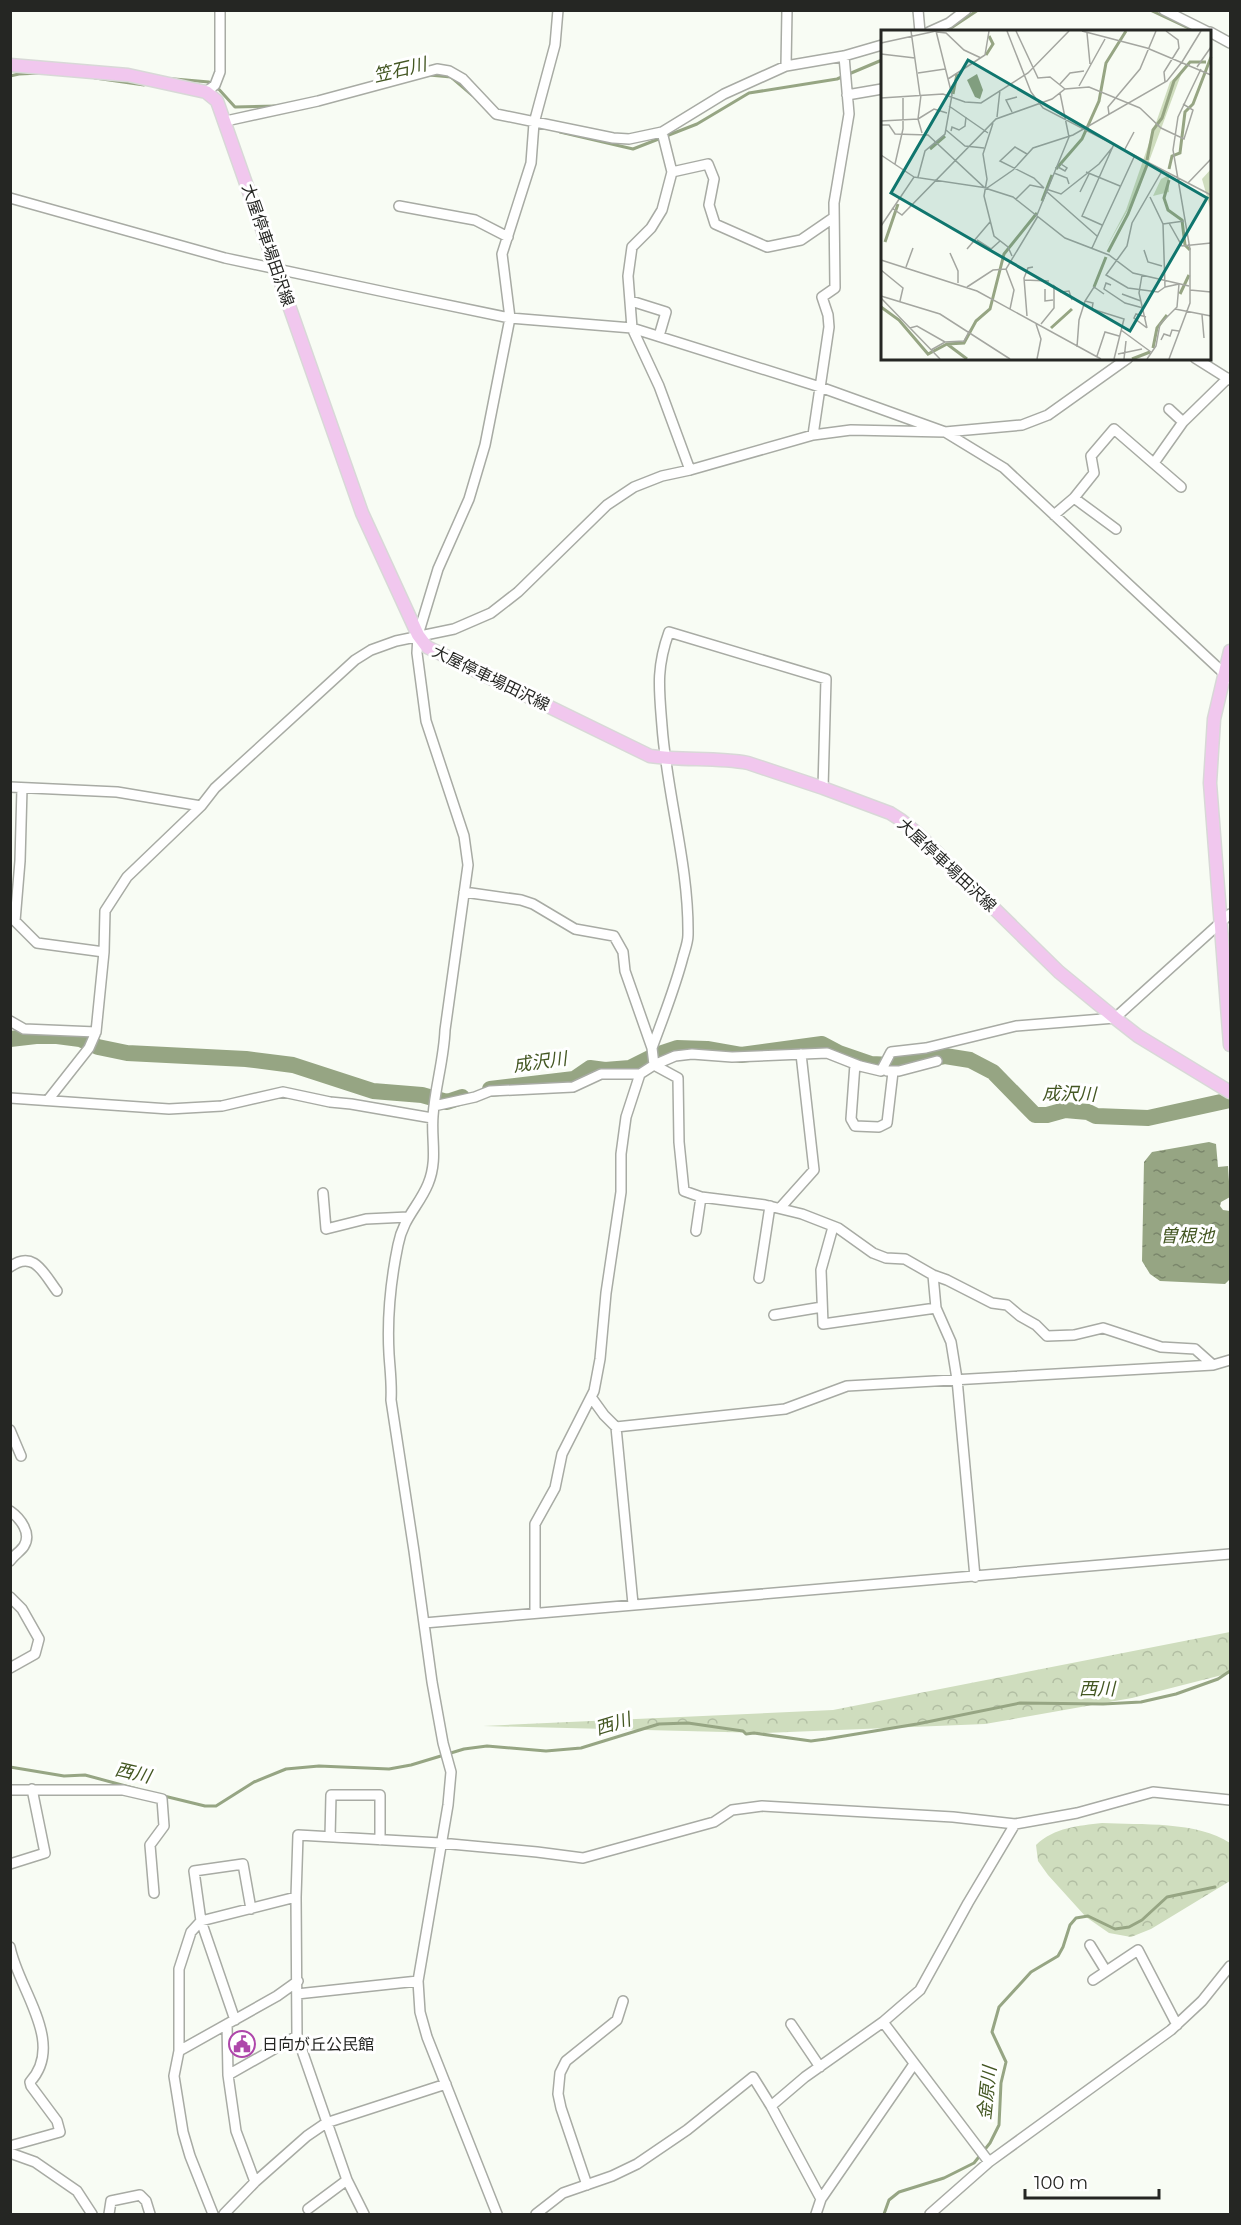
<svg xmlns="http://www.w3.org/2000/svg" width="1241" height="2225" viewBox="0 0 1241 2225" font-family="Montserrat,'Noto Sans JP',sans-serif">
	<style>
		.forest { fill: url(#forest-crowns) }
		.water { fill: url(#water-ripples) }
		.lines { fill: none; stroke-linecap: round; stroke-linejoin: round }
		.stream { stroke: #96a583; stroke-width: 3 }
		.river { stroke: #96a583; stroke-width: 16 }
		.minor-casing { stroke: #a8aba4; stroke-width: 12 }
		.major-casing { stroke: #d8d8d7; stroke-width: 15 }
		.minor { stroke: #fff; stroke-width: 9 }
		.major { stroke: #f1c7ee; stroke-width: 12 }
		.labels { text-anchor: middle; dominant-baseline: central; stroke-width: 6; stroke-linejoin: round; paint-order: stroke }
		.street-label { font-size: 16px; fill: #252623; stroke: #fff }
		.poi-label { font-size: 16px; fill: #252623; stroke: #fff; text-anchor: start }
		.water-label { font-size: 18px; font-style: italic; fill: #445723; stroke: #fff }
		.inset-river { fill: none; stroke: #96a583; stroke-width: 3 }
		.inset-road { fill: none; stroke: #a4a6a0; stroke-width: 1.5 }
		.view { fill: #0f766e; fill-opacity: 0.15; stroke: #0f766e; stroke-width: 3 }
		.inset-edge { fill: none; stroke: #252623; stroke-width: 3 }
	</style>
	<defs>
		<pattern id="forest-crowns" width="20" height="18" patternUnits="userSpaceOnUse" patternTransform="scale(1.5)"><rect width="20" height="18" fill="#cfddbe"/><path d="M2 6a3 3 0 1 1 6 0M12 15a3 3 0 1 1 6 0" fill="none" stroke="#b2bea3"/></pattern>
		<pattern id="water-ripples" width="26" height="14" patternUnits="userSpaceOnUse" patternTransform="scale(1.5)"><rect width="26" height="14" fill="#96a583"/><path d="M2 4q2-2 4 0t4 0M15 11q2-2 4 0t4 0" fill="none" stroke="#7a866b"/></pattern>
	</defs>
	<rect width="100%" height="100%" fill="#f8fcf4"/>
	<path class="forest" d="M1230 1632V1673L1132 1698 985 1724 765 1733 483 1726 833 1710Z
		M1102 1823C1140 1825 1198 1821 1230 1843V1881L1151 1929 1131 1937 1109 1933 1086 1917 1048 1875 1038 1861 1036 1845C1055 1827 1078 1826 1102 1823Z"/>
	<path class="water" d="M1209 1142 1216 1144 1218 1167 1228 1166 1230 1197 1221 1202 1220 1206 1223 1210 1230 1211V1279L1225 1284 1160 1281 1150 1274 1142 1261 1144 1162 1152 1152Z"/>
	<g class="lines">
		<path class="stream" d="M1150 10 1197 32
			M945 32 978 10
			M429 75 451 77 472 95
			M10 76 19 74 41 73
			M95 78 144 85 148 83
			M163 78 209 82 215 85 235 107 277 106
			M560 132 633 149 697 124 749 93 837 79 882 60
			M10 1767 64 1776 85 1775 137 1789
			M164 1796 205 1806H216L254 1782 286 1769 319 1766 389 1769 411 1765 464 1749 487 1746 546 1751 581 1748 659 1724 688 1723 743 1731 746 1734 754 1733 811 1741 826 1739 917 1724 1020 1703 1103 1704 1141 1702 1176 1694 1218 1679 1230 1671
			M884 2214 889 2200 899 2192 944 2178 974 2163 990 2143 999 2125 1001 2083 1006 2062 992 2032 999 2007 1031 1972 1058 1956 1063 1947 1070 1925 1076 1918 1088 1916 1115 1929 1129 1927 1142 1920 1167 1897 1215 1887"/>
		<path class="river" d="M10 1039 36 1036H57L80 1039 98 1047 127 1053 246 1059 293 1065 373 1091 422 1095 447 1102 462 1097
			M490 1089 574 1079 590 1068 605 1070 630 1068 656 1055 677 1048 707 1049 741 1055 822 1044 839 1053 871 1064 892 1065 945 1056 970 1060 993 1072 1035 1115H1047L1065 1110 1088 1112 1096 1116 1148 1118 1230 1100"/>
		<defs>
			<path id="minor" d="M918 10 920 32
				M1164 10 1208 32
				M929 32 949 23 966 10
				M1210 32 1230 43
				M786 66 787 10
				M206 92 215 85 220 72V10
				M847 95 882 89
				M226 121 318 101 437 69 449 71 463 79 496 114 613 138 629 139 662 132 724 94 786 66 844 56 882 45
				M662 132 672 172 662 210 651 228 632 247 628 276 632 328 659 386 690 470
				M672 172 708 164 714 179 709 205 715 224 767 247 801 240 833 218
				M10 198 225 258 399 295 510 318 632 328 820 387 945 432 1004 468 1230 679
				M399 206 475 220 508 237
				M631 301 666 312 659 336
				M1195 358 1230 380
				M1169 409 1183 422
				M813 435 829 327 828 315 822 297 835 288 834 203 849 114 844 56
				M1154 463 1183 422 1228 378
				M1074 498 1116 529
				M1054 515 1074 498 1094 473 1091 456 1114 429 1181 487
				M10 787 117 792 201 806
				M22 788 20 861 15 921 37 943 104 952
				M464 892 521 900 533 904 575 929 614 936 623 952 625 971 652 1048 654 1065
				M10 1021 24 1029 96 1032
				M652 1048C663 1018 675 988 683 957 685 950 688 942 688 935 689 865 667 796 662 726 659 689 656 668 669 632L826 679 823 788
				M855 1064 851 1119 855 1126 879 1127 887 1123 893 1072
				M654 1065 678 1078 679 1142 684 1191 701 1197 765 1205 802 1214 838 1228 873 1253 886 1258 905 1259 933 1275 947 1280 992 1303 1007 1305 1020 1316 1036 1325 1047 1336 1074 1335 1103 1328 1161 1347 1195 1349 1213 1365
				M887 1071H899L937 1061
				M10 1098 169 1109 222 1106 283 1092 330 1102 351 1104 432 1118
				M48 1100 89 1048 96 1032 104 952 105 911 127 877 201 806 215 788 355 660 371 650 396 641 454 629 491 613 518 592 607 505 634 487 662 476 690 470 813 435 851 430 945 432 1022 425 1048 415 1128 358
				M434 1106 475 1097 490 1091 573 1087 601 1074H640L654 1065 675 1056 692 1054 732 1057 827 1053 860 1066 881 1071 891 1052 926 1048 1016 1026 1115 1018 1230 914
				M323 1193 326 1229 366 1219 408 1217
				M780 1208 814 1170 801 1054
				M833 1227 821 1270 823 1324 936 1308
				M696 1231 701 1197
				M10 1267C34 1249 44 1274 57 1291
				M933 1275 936 1308 951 1342 957 1379 975 1577
				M759 1278 770 1206
				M774 1315 822 1307
				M591 1397 604 1415 616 1427
				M10 1430 21 1456
				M10 1511C20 1518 32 1533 24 1546 21 1551 14 1555 10 1561
				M10 1597 22 1609 39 1639 35 1654 10 1668
				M633 1604 616 1427 785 1409 847 1386 1213 1365 1230 1360
				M535 1613V1524L555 1488 562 1454 594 1391 600 1359 606 1293 621 1192V1154L626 1117 640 1074
				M424 1623 1230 1554
				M10 1790H123L162 1799 164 1826 150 1845 154 1893
				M330 1837 331 1795H380V1840
				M10 1864 45 1853 32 1789
				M1090 1945 1106 1971
				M10 1947C18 1989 66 2043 30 2082L31 2086 57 2121 60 2132 10 2146
				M1093 1980 1138 1950 1177 2025
				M297 1994 418 1981
				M235 2020 201 1921 194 1871 243 1864 251 1909
				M883 2022 989 2162
				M227 2024 228 2075 236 2131 255 2182
				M791 2024 820 2067
				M179 2051 277 1996 298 1981
				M228 2075 297 2036
				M771 2106 805 2077 883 2022 920 1990 968 1903 1015 1824
				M10 2153 35 2162 77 2191 92 2214
				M587 2185 561 2108 558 2094 560 2073 566 2061 617 2020 623 2001
				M308 2209 347 2180
				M109 2214 111 2201 140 2195 146 2201 150 2214
				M213 2214 190 2156 183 2132 174 2076 179 2051V1969L191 1932 201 1921 296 1897
				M224 2214 255 2182 307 2136 326 2123 446 2084
				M364 2214 347 2180 297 2036 296 1897 298 1835 440 1843 537 1852 583 1858 714 1822 732 1810 762 1806 953 1817 1015 1824 1077 1813 1153 1792 1230 1800
				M497 2214 427 2037 420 2012 418 1981 448 1805 451 1772 443 1743 432 1682 414 1551 391 1400C392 1384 390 1370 389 1354 387 1319 391 1279 398 1245 403 1218 419 1206 428 1184 438 1160 431 1139 433 1116 435 1087 444 1059 445 1030L468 865 464 836 426 721 417 653 418 635 438 569 469 499 485 445 510 318 502 254 531 163 534 123 555 45 558 10
				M536 2214 563 2193 612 2176 637 2164 687 2130 753 2077 771 2106 821 2199
				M816 2214 821 2199 914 2064
				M930 2214 989 2162 1171 2030 1202 2001 1230 1966"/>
			<path id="major" d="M10 65 128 75 206 92 217 101 362 513 418 635 427 647 650 756C683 761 716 757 748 763L823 788 890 813 901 820 917 833 1059 972 1115 1018 1138 1036 1230 1092
				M1230 651 1214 719 1210 783 1230 1045"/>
		</defs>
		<use href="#minor" class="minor-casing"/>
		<use href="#major" class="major-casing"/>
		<use href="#minor" class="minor"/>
		<use href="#major" class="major"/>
	</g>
	<defs>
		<symbol id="civic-ring" viewBox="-11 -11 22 22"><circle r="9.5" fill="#fff" stroke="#ae47aa" stroke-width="1.5"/><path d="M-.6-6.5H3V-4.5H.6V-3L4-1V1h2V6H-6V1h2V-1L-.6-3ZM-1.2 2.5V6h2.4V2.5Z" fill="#ae47aa"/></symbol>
	</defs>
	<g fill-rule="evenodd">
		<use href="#civic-ring" x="227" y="2029" width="30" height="30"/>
	</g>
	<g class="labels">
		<g class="street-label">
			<text transform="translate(268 245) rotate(71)">大屋停車場田沢線</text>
			<text transform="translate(491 678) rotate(26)">大屋停車場田沢線</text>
			<text transform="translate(947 865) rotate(43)">大屋停車場田沢線</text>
		</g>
		<g class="poi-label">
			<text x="262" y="2044">日向が丘公民館</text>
		</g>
		<g class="water-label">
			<text transform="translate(400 70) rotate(-13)">笠石川</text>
			<text transform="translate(540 1062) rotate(-8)">成沢川</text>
			<text transform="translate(1069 1094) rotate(1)">成沢川</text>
			<text x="1187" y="1236">曽根池</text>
			<text x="1097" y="1689">西川</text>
			<text transform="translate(613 1724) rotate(-17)">西川</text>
			<text transform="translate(133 1773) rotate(13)">西川</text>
			<text transform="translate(987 2093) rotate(-84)">金原川</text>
		</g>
	</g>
	<g transform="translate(881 30)">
		<rect width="330" height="330" fill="#f8fcf4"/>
		<path d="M301 42 256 164 225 218 245 180 289 52ZM330 139V181L321 149ZM288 145V162L272 166 280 149Z" fill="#cfddbe"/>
		<path d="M96 44 102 60 99 69 94 67 86 50Z" fill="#96a583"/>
		<path class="inset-river" d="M105 25 112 14 108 6M72 64 76 44M49 119 64 106M266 130 272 100 281 88 293 51 309 32H325M175 139 201 109 218 71 225 33 245 1M288 139 291 126 299 123 304 82 312 74 330 27M288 150 283 168 287 180 301 190 304 215 309 220M161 171 171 145M4 212 17 174M227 222 247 184 266 135M213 257 225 227M299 264 308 245M0 277 18 290 47 324 66 314 83 313 95 291 109 279 123 224 156 183M170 298 191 279M66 314 86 329M272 318 276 298 286 285M251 329 269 322"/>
		<path class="inset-road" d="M30 1 39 65M126 1 150 62 162 78 330 165M135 1 157 48 169 47 184 59M201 1 266 18 330 45M56 2 65 3 83 20 100 28M206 3 209 34M0 13 55 1M0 24 34 28M301 32 320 1M316 37 330 17M37 43 64 39M67 49 104 25 108 1M284 52 283 42 298 18 297 10 285 1M179 54 189 43 203 41M198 56 224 9M0 68 62 64 84 72 100 73 147 43 188 1M68 76 107 103M259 78 280 98 303 109 312 80 302 74M131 82 125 70 136 67M228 84 227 77 259 39 275 1M116 87 119 60M37 89 53 79 66 83M37 89 40 65M0 91 37 89 41 103M112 93 102 124 106 149 103 166 113 206 127 217 131 226M0 95H8L14 104 47 105 104 158 132 167 184 208 228 225 252 243 308 256M65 100 84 116 103 118M70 101 71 97 78 100 84 96 85 87M244 119 253 102M146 124 134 117 119 131 153 148 163 158M0 125 33 147M14 134 22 99V68M177 137 184 141 186 138 180 134M281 141 251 193 246 216 225 245 247 258 277 262 284 257M205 142 239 156M173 143 186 148 188 154M37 147 44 121 64 104 71 65 55 1M307 153 330 129M165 159 180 164 218 134 231 118M165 161 216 206M199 162 208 144M269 167 282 194 284 257 298 254M135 169 149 155 163 158M11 178 21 185 115 89 171 69 184 59 208 57 259 78M156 185 188 107 179 63M288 193 301 216 330 213M282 194 303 191M221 195 201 186 233 114M0 196 33 147 106 158 132 140 152 118 192 105 286 51 301 32M96 210 110 219 119 211M211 218 254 125M86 219 109 192M263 220 267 232 281 236M69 223 77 241V253M0 230 96 261 220 329M25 237 32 218M0 240 22 258 19 271M261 245 258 263 266 298M143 250 168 251M230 255 225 253 223 259 244 273 262 278M86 257 112 240 125 239M164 259V271L172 270M309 260 330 262M241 264 260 271M0 266 59 284 129 329M0 268 59 329M204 271 212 273 211 279 243 289 233 329M129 279 133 260 125 239 157 186M294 279 330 286M321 285 323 308M146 286 143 248 147 238 152 237M265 287 255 284 253 288 266 298M155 294 160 309 156 329M160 294 173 278V256L180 262 188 261 191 270M29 298 36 296 64 312M240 300 270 322M280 310 283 304 289 306 291 300 298 301M196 317 198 290 204 271 213 257 223 264M50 320 64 312 83 311 89 300M237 324 261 319M216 326 224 302 238 306M243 329 245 311M266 329 275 316 279 294 296 277 298 254M288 329 309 273V219L292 120 297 87 320 39"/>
		<path class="view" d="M87 30 326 168 249 301 10 163Z"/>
		<rect width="330" height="330" class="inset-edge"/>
	</g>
	<rect width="1241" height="2225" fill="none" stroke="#252623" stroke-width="24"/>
	<path d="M1025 2189v9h134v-9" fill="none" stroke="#252623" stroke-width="3"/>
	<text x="1034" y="2189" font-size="18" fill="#252623" stroke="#ffffff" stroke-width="4.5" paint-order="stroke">100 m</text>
</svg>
